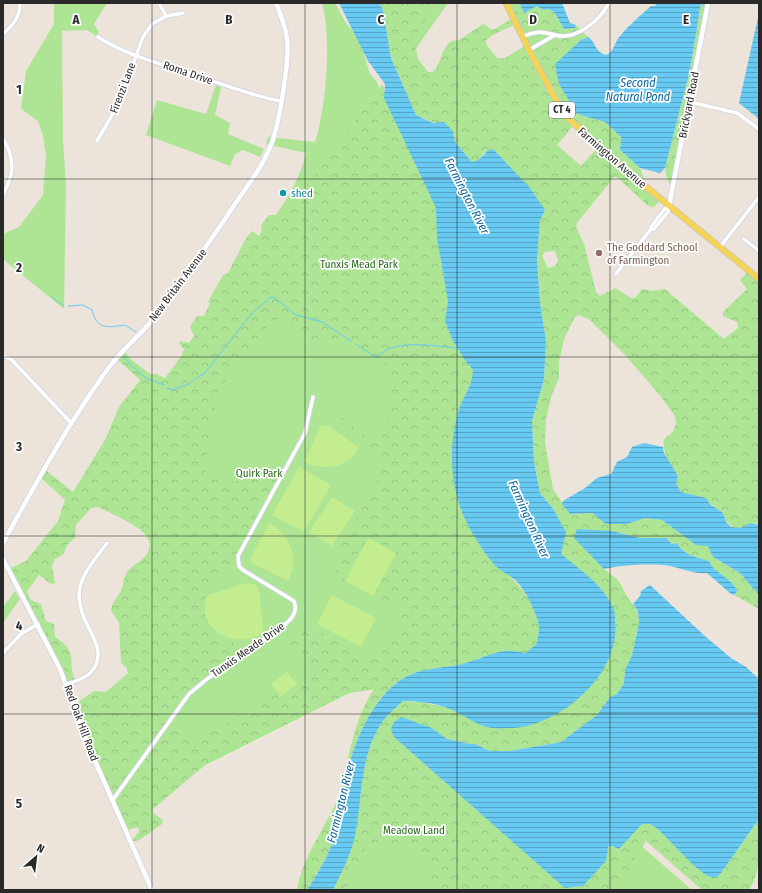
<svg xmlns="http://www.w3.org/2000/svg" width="762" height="893" viewBox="0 0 762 893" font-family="'Fira Sans Condensed',sans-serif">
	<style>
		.grass { fill: #ade594 }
		.forest { fill: url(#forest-crowns); fill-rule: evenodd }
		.pitch { fill: #c3ed8f }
		.water { fill: url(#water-rules) }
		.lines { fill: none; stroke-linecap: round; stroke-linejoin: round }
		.stream { stroke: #68caf2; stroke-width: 1 }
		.minor-casing { stroke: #cfd2e2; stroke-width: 5 }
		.tertiary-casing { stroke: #cfd2e2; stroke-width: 6 }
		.primary-casing { stroke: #c7c7c7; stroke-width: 7 }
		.minor { stroke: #fff; stroke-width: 3.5 }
		.tertiary { stroke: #fff; stroke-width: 4.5 }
		.primary { stroke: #f5d355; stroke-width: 5.5 }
		.grid { fill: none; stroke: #292929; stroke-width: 1; stroke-opacity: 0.55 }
		.culture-dot { fill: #0f9aa8; stroke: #fff; stroke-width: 1.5 }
		.education-dot { fill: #8d6e63; stroke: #fff; stroke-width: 1.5 }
		.labels { text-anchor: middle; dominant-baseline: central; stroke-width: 3.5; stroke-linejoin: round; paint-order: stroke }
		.shield { fill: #fff; stroke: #696969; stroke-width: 1 }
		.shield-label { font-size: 10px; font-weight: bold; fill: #292929 }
		.street-label { font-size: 11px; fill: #292929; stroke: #fff }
		.culture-label { font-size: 11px; fill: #0d838f; stroke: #fff; text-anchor: start }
		.education-label { font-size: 11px; fill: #785e54; stroke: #fff; text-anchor: start }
		.park-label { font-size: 11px; fill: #266817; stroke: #fff }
		.water-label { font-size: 12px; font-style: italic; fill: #09669d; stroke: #fff }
		.grid-label { font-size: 13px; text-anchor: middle; font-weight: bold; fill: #292929; stroke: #fff; stroke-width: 3.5; stroke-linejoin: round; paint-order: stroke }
	</style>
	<defs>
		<pattern id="forest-crowns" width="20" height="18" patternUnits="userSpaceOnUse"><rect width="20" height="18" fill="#ade594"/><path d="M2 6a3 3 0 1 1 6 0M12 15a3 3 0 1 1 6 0" fill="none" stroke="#95c480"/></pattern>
		<pattern id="water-rules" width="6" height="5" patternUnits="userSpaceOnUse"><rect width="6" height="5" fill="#68caf2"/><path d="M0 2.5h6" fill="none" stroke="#56a4c4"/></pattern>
	</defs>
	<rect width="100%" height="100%" fill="#ece4da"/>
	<path class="grass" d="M54 3H107L94 24 99 32 96 36 87 30 62 31 63 140 66 186 64 309 3 259V234L19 227 43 195 46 155 43 136 38 121 21 109 26 71 54 24Z
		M322 3H335L346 23 359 38 370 74 377 82 379 88 382 85 384 87V92L418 161 426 194 438 206 441 272 449 293 468 522 375 689 349 693 205 765 155 805 120 712 158 539 91 501 276 221 269 215H276C290 195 300 177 306 153L266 144 268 137 315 142C326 109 332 36 322 3Z
		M427 3H448L398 74Z
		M216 85 221 87 215 115 230 123 228 134 264 149 260 157 243 150 235 154 230 166 146 135 157 100 206 114Z
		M15 591 20 599 3 623V607Z
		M378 724 571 890H330L354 828Z
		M638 843 692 890H587Z"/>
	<path class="forest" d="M379 3H439L414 37 418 59 428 72H433C442 62 440 51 451 41L459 40 483 24 493 30 513 18 506 3H519L524 13 537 6 543 10 549 9 554 12 564 29 575 28 576 25 588 37 581 40 577 114 605 122 621 137 620 150 640 168 647 187 661 199 654 207 648 206 617 177H614L577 223 576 227 584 244 596 292 600 296 615 288 631 298H635L642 289 653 291 665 289 724 339 738 328 737 322 723 316V312L747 289 740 280 749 270 759 279V525L756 523C750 525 743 529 738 529 728 529 715 503 702 497 699 495 696 497 693 496 689 495 685 492 681 492L676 483 678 476C669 465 662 453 664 439L673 432 676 423 675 416 658 393 625 355 590 320 579 315 575 317 564 339 559 363V378L552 394 546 419 545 443 553 489 570 514 592 513 603 520 627 524 645 518 662 520 681 533 709 546 713 557 740 573 759 595V609L734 595 737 591C732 577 714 574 709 561 698 558 683 555 677 543L672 544 666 538H640L612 531 598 532 604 569 617 579 621 585 628 598 638 611 639 624 632 655 625 670 624 683 617 694 610 697 597 715 561 742 510 751H490L475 744H470L447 739 432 728 391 730 394 737 565 888 583 886 606 857 608 847 642 824H650L721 873 759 819C759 842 762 872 749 890L726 889 702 890 646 841 622 879V890H431L429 868 423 856 410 847 392 843H381L367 846 345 890H333C341 873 351 855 355 836 363 797 359 749 387 716 392 711 398 706 403 701L421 702 449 708 490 728H515L561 554 554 510 540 493 534 462 532 421 544 379 546 341 540 303 537 260 540 220 505 162 497 153H484L478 160 472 162 455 142 453 131 416 115 391 58 383 10ZM516 24 526 45 505 58H497L486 44V40L493 35ZM574 125 598 147 581 166 557 145ZM554 251 556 253 558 261 555 266 548 268 542 256 545 252Z
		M701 3H708L672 190 666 175 665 168 690 70Z
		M380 87 436 208 437 238 448 301 445 321 453 341 464 359 473 370V379L461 404 509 576C522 587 538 609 539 628 539 632 537 639 537 644L526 653C520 652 511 650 505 651 489 654 474 662 458 665 442 668 423 668 408 676 377 690 354 738 348 771 344 792 343 815 335 836 329 855 318 873 307 890H297C302 856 328 825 340 793 344 784 344 775 346 766 352 740 359 711 374 689L349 693 205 765 153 809V813L163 820 162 824 139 840 130 842 139 832V829L137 827 125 831 74 705 94 691 106 692 128 673 127 668 121 663 119 623 111 610C113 599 118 598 122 589 124 584 123 578 126 574 131 564 146 561 149 549 156 530 111 514 98 507L91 508 76 525 75 538 67 545 64 554 55 559 52 566 55 583 51 584 39 575 27 591 31 600 41 604 46 621 54 624 55 637C79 652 67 658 75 681L67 684 9 569 26 561 58 521 65 500 40 477 44 469 73 492 106 438 119 407 140 380 118 360 117 356 123 350 132 360 150 374H156L165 378 182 355 184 349 179 343 180 341 189 343 194 336 190 327 197 316H204L210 303 208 302 223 275 228 273 245 240 252 231 259 236 262 230 261 225 269 215 279 223ZM276 319 286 323 289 333 323 343 330 341 347 344 393 367 387 380 391 394 386 430 371 440 334 411 328 420 378 459 382 470 375 487 341 544 345 556 331 576 338 590 368 538 396 553 373 596 375 599 399 603 402 632 389 633 375 659 310 627 290 643 312 671 281 696 275 688 223 726 204 730 193 738 171 718 189 694 244 653 241 645C209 638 205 623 205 593L226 566 238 561 284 471C279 470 274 466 269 465 250 463 250 489 220 480 212 478 209 476 204 470L215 406 234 362 256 340 267 334 266 324Z"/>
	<path class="pitch" d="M328 425 359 448C347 469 324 471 304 462L321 426Z
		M299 467 331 485 304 532 272 515Z
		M332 497 355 511 332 546 309 532Z
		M270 523C291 536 300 559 288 581L252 563 251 557Z
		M368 538 396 553 373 596 345 581Z
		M246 583 256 585 260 596 263 632C237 653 192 627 208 595Z
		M332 595 376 618 361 647 317 624Z
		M287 672 297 684 281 696 271 684Z"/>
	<path class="water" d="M339 3H379L383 10 391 58 416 115 433 123 444 122 453 131 455 142 472 162 478 160 490 149 494 150 530 188 545 210 540 220 537 260 540 303 546 341 544 379 532 421 534 462 540 493 554 510 566 532 561 554C580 570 602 584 613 607 615 611 615 618 615 622 621 673 561 725 513 728 506 728 498 729 492 728 478 727 463 714 450 709 436 703 418 701 403 701 398 706 392 711 387 716 359 749 363 797 355 836 351 855 341 873 333 890H307C318 873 329 855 335 836 343 815 344 792 348 771 354 739 377 690 408 676 423 668 442 668 458 665 474 662 489 653 505 651 511 650 519 652 526 653L537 643C537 639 539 633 539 628 539 616 524 588 515 580 508 574 498 570 493 563 482 550 471 532 464 517 449 482 448 440 461 404 466 392 473 383 473 370L464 359 453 341 445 321 448 301 437 238 436 208 384 98 385 84 368 61Z
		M519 3H562L570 23 576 25 575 28 564 29 554 12 549 9 543 10 537 6 524 13Z
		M657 3H701L690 70 665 168 660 173 640 168 620 150 621 137 605 122 577 114 559 84 555 64 581 40 588 37C596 42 594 51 606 55 613 52 614 46 617 40 626 27 640 16 651 6H655Z
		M759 13V119L739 103Z
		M644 443 663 447 664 453 678 476 676 483 681 492 706 498 711 505 723 513 726 522 731 527 741 528 750 523 759 525V595L740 573 713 557 708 546 696 545 662 520 645 518 627 524H606L592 513 570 514 562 504 563 501 585 488 597 478 611 474 617 462 627 457 632 447Z
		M577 529 612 531 640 538H666L672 544 677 543C683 555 698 558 709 561 714 574 732 577 737 591L734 595 731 594 707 573C694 574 683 569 670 566 653 563 621 565 604 569L574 538Z
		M650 585 706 637 731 658 746 667 759 679V819L721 873 715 878 706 875 693 865 659 830 650 824H642L619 849 612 846 608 847 606 861 583 886 565 888 394 737 391 730 393 723 401 717 432 728 447 739 470 744H475L490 751H510L561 742 597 715 610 697 617 694 624 683 625 670 632 655 639 624 638 611 633 604 640 596 641 591Z"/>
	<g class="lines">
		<path class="stream" d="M52 297 64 306
			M68 306 83 305 92 310C97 331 109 327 125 325L136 332
			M356 344 377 358C391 338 435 346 457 348
			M122 355 132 366 146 378 164 385
			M167 388 174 390C181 385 184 387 189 384 194 381 197 376 203 375L253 312 271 297 275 298 296 315 322 322 351 341"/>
		<defs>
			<path id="minor" d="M159 3 166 16
				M3 34C13 25 20 17 20 3
				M98 37C126 55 158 63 189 73 219 83 249 95 280 101
				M522 37C535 31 542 31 555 35 576 41 600 20 609 3
				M529 50 555 35
				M690 102 737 113 759 129
				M3 139C15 157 14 176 3 194
				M97 141 118 105 143 37 152 24 166 16 183 13
				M651 229H654L668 212 669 206
				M744 239 759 251
				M720 247 759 197
				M616 274 651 229V227L664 210 669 206
				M3 356 11 359 72 424
				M3 653 21 634 38 624
				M67 684C74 682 83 679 89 674 109 655 91 635 84 618 81 610 79 602 79 594 80 575 96 558 107 543
				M112 801 189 694 207 679 283 626C292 619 298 612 294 601L243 570 239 566 238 556 305 433 313 397"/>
			<path id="tertiary" d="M669 206 708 3
				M3 543C35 485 67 425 107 370 120 351 139 337 153 319 182 282 209 243 235 204 248 185 263 166 271 145 279 125 290 59 287 39 286 27 280 14 276 3
				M3 559 60 669 90 750 152 890"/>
			<path id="primary" d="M506 3 529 50 557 102 569 119 618 164 759 279"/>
		</defs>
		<use href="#minor" class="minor-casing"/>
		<use href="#tertiary" class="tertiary-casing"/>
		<use href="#primary" class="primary-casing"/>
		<use href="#minor" class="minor"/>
		<use href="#tertiary" class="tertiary"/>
		<use href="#primary" class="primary"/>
	</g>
	<path class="grid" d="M152 3V890M305 3V890M457 3V890M610 3V890M3 179H759M3 357H759M3 536H759M3 714H759"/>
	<circle class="culture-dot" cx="283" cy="193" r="4"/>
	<circle class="education-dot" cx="599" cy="253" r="4"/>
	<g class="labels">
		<rect class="shield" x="549" y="102" width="26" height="16" rx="3"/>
		<g class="shield-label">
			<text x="562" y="110">CT 4</text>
		</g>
		<g class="street-label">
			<text transform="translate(188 73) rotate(19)">Roma Drive</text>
			<text transform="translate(123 88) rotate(-69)">Firenzi Lane</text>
			<text transform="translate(689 105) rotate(-79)">Brickyard Road</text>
			<text transform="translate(612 158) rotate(41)">Farmington Avenue</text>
			<text transform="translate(178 285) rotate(-53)">New Britain Avenue</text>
			<text transform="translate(248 650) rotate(-35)">Tunxis Meade Drive</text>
			<text transform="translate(81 723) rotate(70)">Red Oak Hill Road</text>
		</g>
		<g class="culture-label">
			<text x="291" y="193">shed</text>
		</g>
		<g class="education-label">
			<text x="607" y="247">The Goddard School<tspan x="607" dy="13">of Farmington</tspan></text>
		</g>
		<g class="park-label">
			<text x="359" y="264">Tunxis Mead Park</text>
			<text x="259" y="473">Quirk Park</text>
			<text x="414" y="830">Meadow Land</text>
		</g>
		<g class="water-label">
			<text x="638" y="83">Second<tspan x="638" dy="14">Natural Pond</tspan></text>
			<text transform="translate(467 196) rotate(63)">Farmington River</text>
			<text transform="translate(529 519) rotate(66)">Farmington River</text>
			<text transform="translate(341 802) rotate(-76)">Farmington River</text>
		</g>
	</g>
	<g class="grid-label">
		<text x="76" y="24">A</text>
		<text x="229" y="24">B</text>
		<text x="381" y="24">C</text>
		<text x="533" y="24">D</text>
		<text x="686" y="24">E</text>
		<text x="19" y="94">1</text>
		<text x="19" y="272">2</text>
		<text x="19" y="451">3</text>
		<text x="19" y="630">4</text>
		<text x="19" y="808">5</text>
	</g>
	<rect width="762" height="893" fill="none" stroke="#292929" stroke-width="8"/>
	<g transform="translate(36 857) rotate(28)" stroke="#ffffff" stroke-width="3" paint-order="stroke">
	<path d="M0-3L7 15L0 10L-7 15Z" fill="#292929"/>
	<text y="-6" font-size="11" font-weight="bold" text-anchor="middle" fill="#292929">N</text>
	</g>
</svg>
